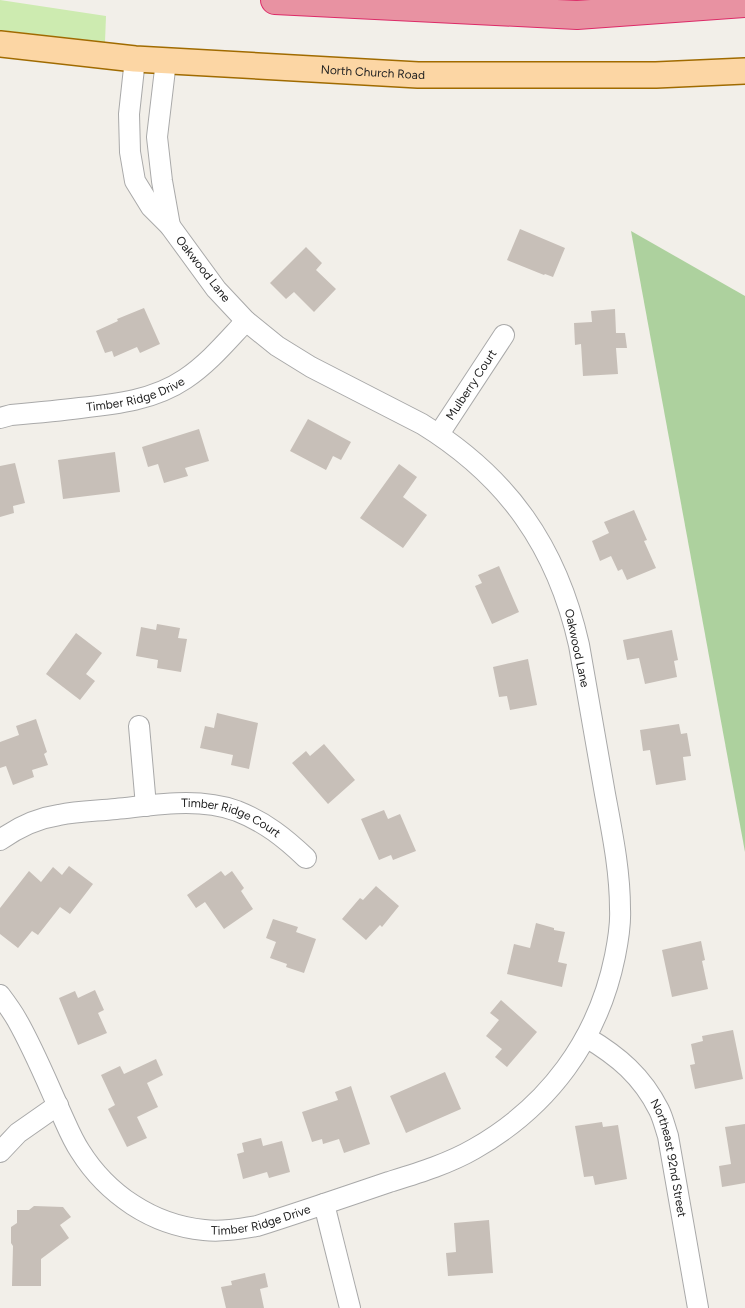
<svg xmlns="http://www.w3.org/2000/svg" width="745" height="1308" viewBox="0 0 745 1308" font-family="Figtree,sans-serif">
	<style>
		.grass { fill: #cdebb0 }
		.forest { fill: #add19e }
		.building { fill: #c7bfb8 }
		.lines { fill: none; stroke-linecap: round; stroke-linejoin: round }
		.minor-casing { stroke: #a9a9a9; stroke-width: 22 }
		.major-casing { stroke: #a06b00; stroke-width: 28 }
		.highway-casing { stroke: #dc2a67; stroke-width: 30 }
		.minor { stroke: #fff; stroke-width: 20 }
		.major { stroke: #fcd6a4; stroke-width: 25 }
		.highway { stroke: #e892a2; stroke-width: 28 }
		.labels { text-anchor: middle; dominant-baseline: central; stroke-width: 4; stroke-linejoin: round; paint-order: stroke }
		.street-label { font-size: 12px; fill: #222; stroke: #fff }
	</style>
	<rect width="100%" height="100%" fill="#f2efe9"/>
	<path class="grass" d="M0 0 106 16 105 42 0 30Z"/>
	<path class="forest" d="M631 231 745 296V852Z"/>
	<path class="building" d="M520 229 565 248 553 277 545 274 544 275 507 260Z
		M306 247 322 263 316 270 336 289 314 312 294 292 286 299 270 283Z
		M144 308 160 344 140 353 137 347 114 357 112 351 105 353 96 331 118 321 117 319Z
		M615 309 616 333H625L627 348H616L618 374 583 376 581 344 575 345 574 323 592 322 591 311Z
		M308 419 351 442 341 460 333 456 326 470 290 451Z
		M199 429 209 461 185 468 188 476 164 483 158 464 148 467 142 447Z
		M115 452 120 492 63 499 58 460Z
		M15 463 25 503 13 506 14 513 0 517V466Z
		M399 464 417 477 403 497 427 515 403 548 360 518Z
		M634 510 647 540 644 541 656 568 627 580 622 569 618 571 611 556 600 561 592 541 609 533 604 522Z
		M499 566 519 612 492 624 475 586 482 583 478 575Z
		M157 624 180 628 178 638 187 639 181 672 157 668 158 660 136 656 141 627 156 630Z
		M672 630 678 660 674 661 677 677 645 684 639 658 627 660 623 640Z
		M76 633 102 653 86 674 95 681 80 700 46 674Z
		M528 659 537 705 510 710 507 696 499 697 493 667Z
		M217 713 258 723 249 769 231 765 233 755 200 748 205 726 214 728Z
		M36 719 47 752 44 754 48 765 32 770 34 777 13 785 6 766 0 768V742L19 735 16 726Z
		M679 724 681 734 687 733 691 756 683 757 686 780 656 785 650 750 643 751 640 730Z
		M324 744 355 780 328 804 292 763 306 751 310 756Z
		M384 810 388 819 400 814 416 851 393 860 391 855 379 860 361 819Z
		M69 866 93 884 70 914 60 907 38 935 32 931 18 948 0 934V908L29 871 41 882 53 867 62 875Z
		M221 871 225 876 232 871 244 888 241 891 253 909 224 929 205 902 196 908 187 895Z
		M376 886 399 906 382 927 380 925 366 940 342 919 360 898 363 900Z
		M273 919 298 927 296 932 316 939 304 973 286 967 287 964 270 958 276 942 266 938Z
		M536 923 554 928V930L565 932 558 962 567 964 562 987 507 974 514 944 530 948Z
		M701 941 705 960 702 961 708 989 672 997 662 950Z
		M95 990 104 1010 98 1013 107 1033 78 1045 59 998 75 991 78 998Z
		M501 1000 537 1032 507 1067 495 1057 502 1049 486 1036 499 1020 490 1013Z
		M733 1030 743 1079 695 1089 690 1065 695 1064 691 1044 703 1041 702 1036Z
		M156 1059 163 1075 147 1083 158 1107 137 1117 147 1138 127 1147 108 1109 115 1105 101 1075 120 1066 124 1074Z
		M445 1072 461 1109 406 1133 390 1096Z
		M351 1086 370 1144 344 1153 339 1139 323 1144 322 1139 312 1142 302 1112 338 1100 335 1092Z
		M602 1122 603 1127 618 1125 627 1179 595 1185 593 1176 584 1177 575 1126Z
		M745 1124V1183L722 1187 719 1166 731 1164 725 1127Z
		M261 1138 263 1146 282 1141 290 1172 269 1178 267 1172 243 1179 237 1154 244 1152 242 1143Z
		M34 1206 63 1207 71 1217 60 1225 69 1238 41 1259V1286H12L13 1246 11 1243V1227L17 1223V1210H29Z
		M489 1220 493 1273 448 1276 446 1253 456 1252 454 1223Z
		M265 1273 268 1287 260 1289 264 1308H226L221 1287 232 1285 231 1281Z"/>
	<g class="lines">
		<defs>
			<g id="minor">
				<path d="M166 61 157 137 162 181 170 226"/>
				<path id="s1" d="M0 418 11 415C34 413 57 411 80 408 117 404 154 400 185 379 209 363 227 341 246 321"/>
				<path id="s2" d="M439 434 504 335"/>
				<path d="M139 726 146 806"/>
				<path id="s3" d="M0 840C17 828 38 818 59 815 78 811 97 811 116 809 156 805 198 797 237 811 265 822 285 838 306 858"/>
				<path id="s4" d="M0 995C6 1003 12 1011 17 1020 34 1050 47 1082 61 1113 67 1126 72 1139 80 1151 107 1194 152 1225 204 1230 221 1232 239 1229 257 1226 301 1212 345 1197 389 1182 418 1173 448 1164 474 1149 548 1107 598 1040 615 956 618 941 621 925 620 909 620 870 612 832 605 794 596 745 588 695 579 645 557 547 508 477 422 424L311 367 277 346 246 321 216 289 170 226 151 207 135 181 130 152 129 114 135 59"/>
				<path id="s5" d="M586 1037C618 1056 642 1076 659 1110 663 1118 665 1127 668 1136L698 1308"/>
				<path d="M0 1152 18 1133 58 1105"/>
				<path d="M324 1204 350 1308"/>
			</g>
			<g id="major">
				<path id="s6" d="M0 44 135 59 418 75H656L745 71"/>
			</g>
			<path id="highway" d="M275 0 577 15 745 3"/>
		</defs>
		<use href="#minor" class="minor-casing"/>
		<use href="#major" class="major-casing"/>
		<use href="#highway" class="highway-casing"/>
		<use href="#minor" class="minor"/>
		<use href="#major" class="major"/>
		<use href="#highway" class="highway"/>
	</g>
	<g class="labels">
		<g class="street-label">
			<text stroke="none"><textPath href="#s6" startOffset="374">North Church Road</textPath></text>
			<text transform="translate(203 269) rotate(52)">Oakwood Lane</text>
			<text stroke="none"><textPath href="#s2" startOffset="59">Mulberry Court</textPath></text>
			<text stroke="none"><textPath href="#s1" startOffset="138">Timber Ridge Drive</textPath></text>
			<text transform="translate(577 648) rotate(78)">Oakwood Lane</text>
			<text stroke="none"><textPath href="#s3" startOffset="240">Timber Ridge Court</textPath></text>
			<text stroke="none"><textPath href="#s5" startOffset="154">Northeast 92nd Street</textPath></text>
			<text stroke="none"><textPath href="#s4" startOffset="386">Timber Ridge Drive</textPath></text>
		</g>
	</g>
</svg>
